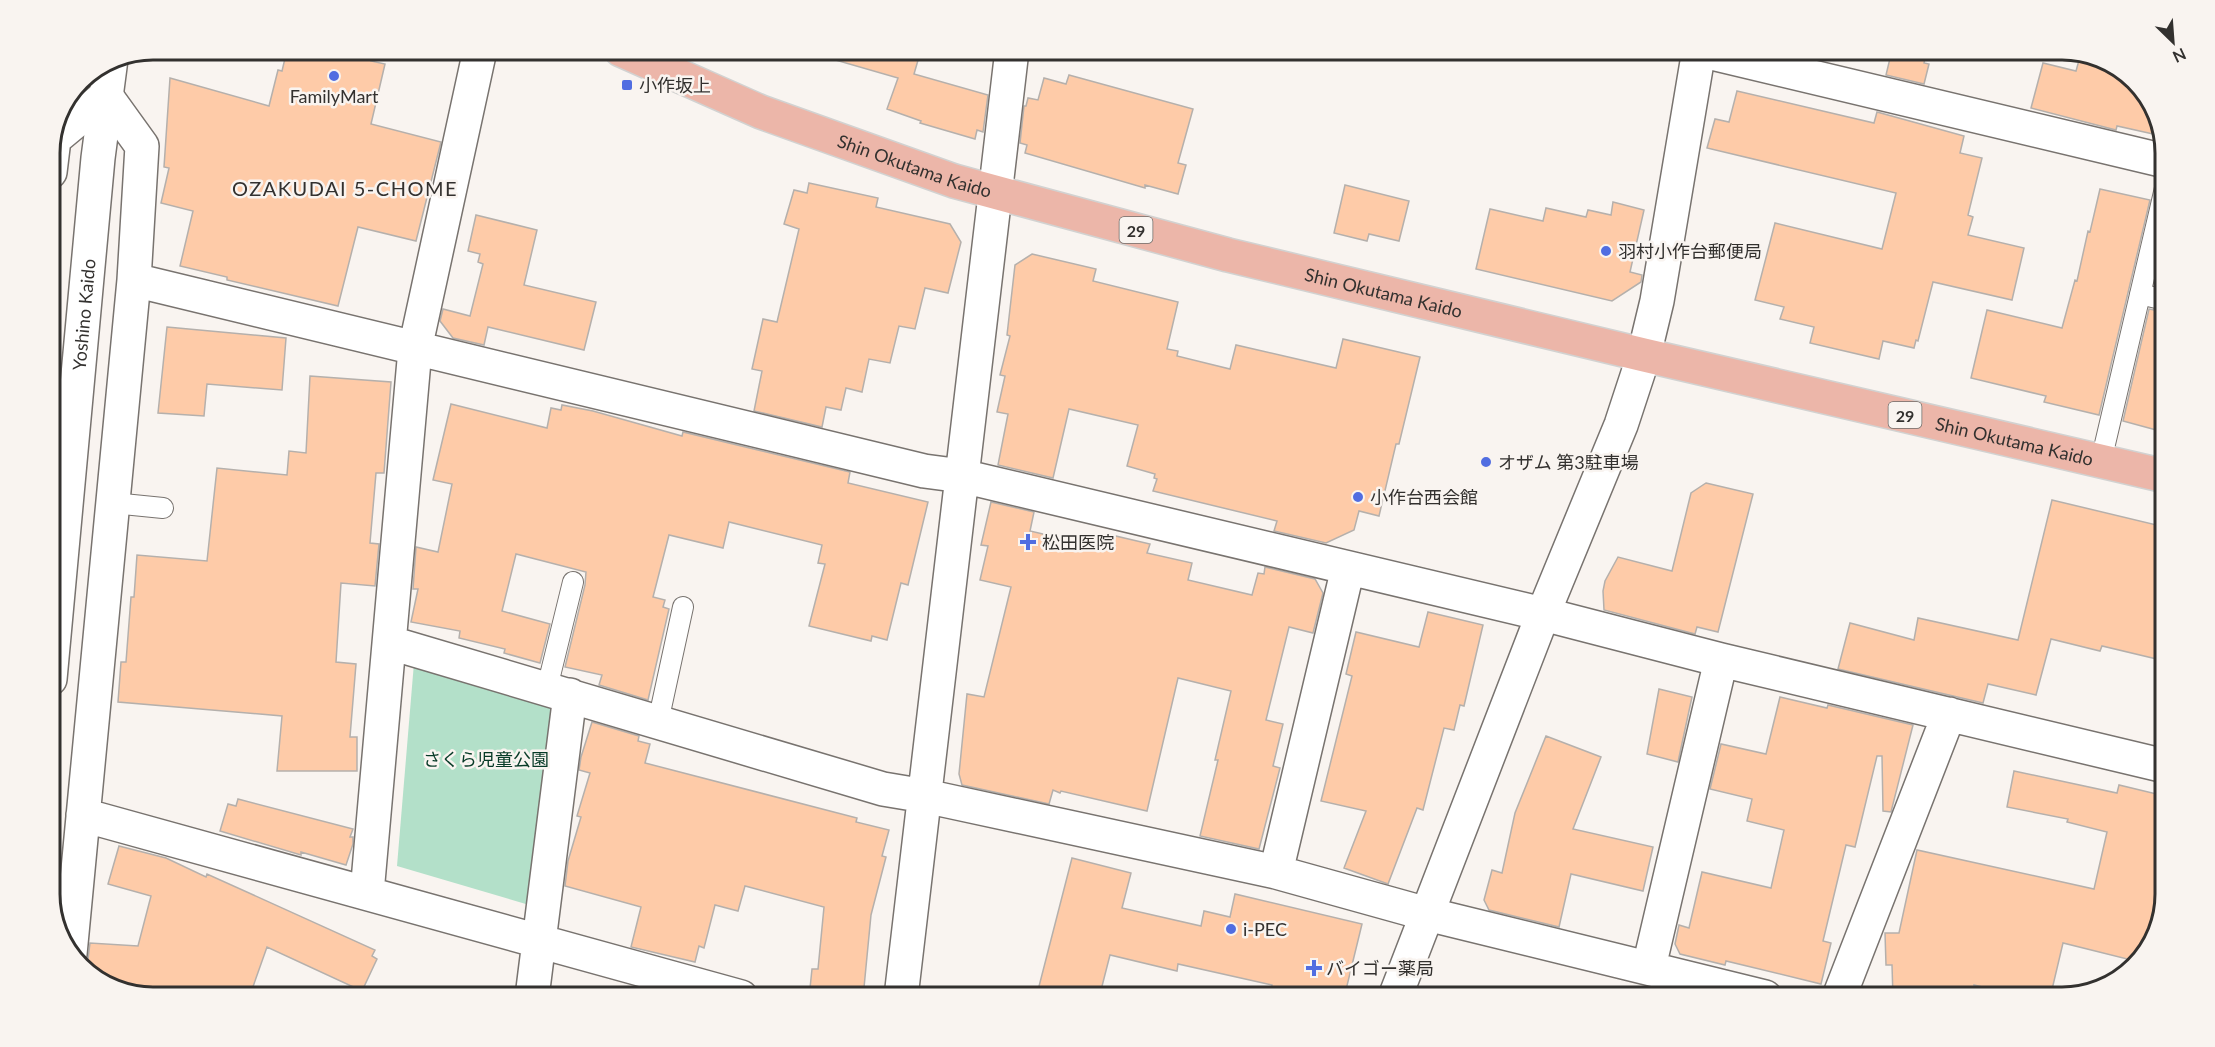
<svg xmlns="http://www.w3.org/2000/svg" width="2215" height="1047" viewBox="0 0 2215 1047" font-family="Lato,'Noto Sans JP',sans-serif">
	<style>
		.green { fill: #b3e0c9 }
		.building { fill: #fecba8; stroke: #b5b0ac; stroke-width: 1.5 }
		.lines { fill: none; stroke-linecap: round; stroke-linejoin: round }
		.lane-casing { stroke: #78736f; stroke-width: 22 }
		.street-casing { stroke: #78736f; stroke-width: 36 }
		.secondary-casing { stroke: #78736f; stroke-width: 36 }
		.primary-casing { stroke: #d2d2d1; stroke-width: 36 }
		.lane { stroke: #fff; stroke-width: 20 }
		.street { stroke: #fff; stroke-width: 33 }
		.secondary { stroke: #fff; stroke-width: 33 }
		.primary { stroke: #ecb6a9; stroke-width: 33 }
		.poi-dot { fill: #516de1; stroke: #f9f4f0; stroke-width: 2 }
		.labels { text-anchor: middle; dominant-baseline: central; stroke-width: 5; stroke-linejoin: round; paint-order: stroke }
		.shield { fill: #f9f4f0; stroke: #6e6c69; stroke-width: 1.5 }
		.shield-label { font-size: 16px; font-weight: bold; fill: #33312f }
		.poi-label { font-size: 18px; fill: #33312f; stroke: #f9f4f0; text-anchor: start }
		.street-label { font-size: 18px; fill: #33312f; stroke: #f9f4f0 }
		.park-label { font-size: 18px; fill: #073b27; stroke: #f9f4f0 }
		.neighbourhood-label { font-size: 20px; letter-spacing: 1.5px; fill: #33312f; stroke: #f9f4f0 }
		.rim { fill: none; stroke: #33312f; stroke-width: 3 }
	</style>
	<rect width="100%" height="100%" fill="#f9f4f0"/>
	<path class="green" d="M415 651 572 704 546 910 397 866Z"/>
	<path class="building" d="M287 50H348L372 55 371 61 385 64 371 124 441 142 416 241 358 227 338 306 227 280V277L180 266 193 211 161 203 169 168 164 167 170 78 269 106 278 70 282 71Z
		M826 50H921L914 74 988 95 983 132 977 130 975 139 920 123 921 121 887 109 898 78 825 57Z
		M1892 50H1927L1924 63 1929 64 1924 84 1886 75Z
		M2081 53 2102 57 2148 95 2162 136 2117 126 2116 130 2031 108 2043 63 2076 71Z
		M1069 75 1193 109 1178 163 1186 165 1178 194 1145 185V188L1025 153 1027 145 1020 143 1024 106H1026L1028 98 1038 100 1044 78 1066 84Z
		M1737 91 1874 123 1877 112 1964 136 1960 153 1982 158 1968 215 1973 217 1968 235 2024 248 2012 300 1933 282 1918 341 1916 340 1914 348 1883 341 1879 359 1810 343 1814 327 1780 319 1784 307 1755 300 1775 223 1882 249 1896 193 1707 148 1715 119 1729 122Z
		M809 183 878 198 876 207 950 224 961 242 948 293 925 288 915 329 899 326 890 363 869 359 862 392 846 388 841 410 826 407 822 427 754 411 762 371 752 369 763 319 777 322 799 229 784 224 794 190 807 193Z
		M1345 185 1409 201 1399 241 1369 234 1367 241 1334 233Z
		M2100 189 2150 200 2099 415 2044 402 2046 396 1971 378 1987 310 2062 328 2075 280 2077 281 2088 231 2090 232Z
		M1613 202 1644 210 1630 272 1642 275 1641 282 1612 301 1476 269 1490 209 1543 221 1546 208 1586 217 1588 210 1611 215Z
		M476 215 537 230 524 285 596 302 584 350 488 327 484 345 453 338 440 321 443 309 470 316 483 264 478 262 480 254 468 251Z
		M2165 239V288L2155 285Z
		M1032 254 1096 269 1093 281 1178 302 1167 349 1178 351 1177 356 1230 369 1236 345 1336 368 1343 339 1420 357 1399 444H1396L1379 516 1359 511 1354 530 1326 543 1274 531 1277 521 1153 491 1157 479 1154 478 1155 474 1127 466 1138 425 1069 409 1053 478 998 465 1008 414 997 412 1005 376 1000 375 1010 336 1007 335 1015 265Z
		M2149 309 2165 312V409L2160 431 2123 421Z
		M167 327 286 338 282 390 207 384 204 416 158 413Z
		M310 376 391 382 384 473H376L370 543 379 544 375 586 341 583 336 662 356 664 350 737H357V771H277L282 716 118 702 121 662H126L131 597H134L137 555 207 561 217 468 287 475 289 451 306 453Z
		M451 404 547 428 551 408 561 410 562 405 593 411 682 436 683 432 850 472 848 483 928 502 908 585 901 583 887 640 872 636 871 641 809 626 825 564 818 563 822 545 729 522 723 548 669 535 653 597 665 600 663 607 669 609 648 700 599 685 602 675 565 667 585 585 586 572 516 554 502 611 550 624 540 663 504 653 505 649 459 638 460 631 411 622 418 589H413L416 547 438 552 452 484 433 480Z
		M1706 483 1753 494 1718 632 1697 627 1695 634 1604 610 1603 591 1605 581 1618 557 1672 571 1691 493Z
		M2052 500 2165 527V587L2156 626 2165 627V661L2102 646 2100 651 2051 639 2036 695 1988 684 1983 703 1838 669 1850 623 1914 640 1918 618 2018 640Z
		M991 502 1034 512 1030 531 1103 548 1107 534 1150 544 1147 553 1192 563 1188 580 1252 595 1258 573 1264 574 1265 567 1315 579 1323 593 1313 633 1289 627 1266 720 1283 724 1273 766 1280 768 1259 849 1200 836 1218 760H1215L1231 691 1178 678 1147 811 1061 791 1060 793 1053 790 1049 804 962 785 959 774 967 694 984 697 1011 587 980 580 988 546 981 545Z
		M1428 612 1483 625 1464 706 1460 705 1454 730 1444 728 1423 810 1417 808 1388 884 1344 868 1366 811 1321 801 1352 676 1346 674 1356 632 1419 647Z
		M1659 689 1692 697 1678 762 1647 754Z
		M1780 697 1827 708 1828 705 1913 725 1891 812 1883 811 1882 756H1877L1855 847 1846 845 1823 941 1831 943 1821 984 1726 961 1725 965 1680 954 1675 944 1679 925 1689 928 1702 872 1771 888 1784 830 1747 821 1752 799 1710 789 1721 744 1766 754Z
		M592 722 639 736 638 741 650 744 645 763 857 818 856 822 889 830 882 856 886 857 871 915 863 998H809L812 969H818L824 907 745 886 738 911 715 905 704 948 699 946 695 962 631 947 641 907 565 886 568 861 581 817 577 816 590 773 579 770 581 757Z
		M1546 736 1601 757 1573 829 1653 847 1643 891 1571 874 1559 927 1489 910 1484 900 1492 870 1502 873 1515 813Z
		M2014 771 2117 793 2119 785 2165 796V880L2161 879 2149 933 2157 935 2135 961 2063 943 2050 998H2028L1974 985V998H1893L1892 965H1886L1885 933H1899L1917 850 2094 889 2107 832 2067 822 2068 819 2007 807Z
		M238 799 353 829 350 837H353V844L346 865 301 852V855L220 831 228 804 236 806Z
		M119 846 166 858 206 877 207 874 375 950 372 956 377 959 362 991 267 947 249 998H153L113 990 87 968 90 943 138 946 151 896 108 884Z
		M1072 858 1131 873 1122 908 1201 926 1204 911 1230 917 1235 894 1362 924 1344 998H1269L1272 985 1178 964 1177 971 1110 955 1099 998H1036Z"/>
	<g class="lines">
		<defs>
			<path id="lane" d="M2140 294 2165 300
				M2101 461 2165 188
				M113 503 163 508
				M547 688 573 582
				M658 722 683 607"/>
			<path id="street" d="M1699 50 2165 161
				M50 172 54 139 106 96 142 146 134 280 70 954
				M134 280 924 471 962 476 1543 614 1721 660 2165 766
				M391 643 883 789 925 796 1276 872 1427 914 1765 997
				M83 815 741 997
				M1276 872 1348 568
				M367 893 415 349 480 50
				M1649 967 1721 660
				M532 997 570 695
				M901 997 1012 50
				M1839 997 1949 714"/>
			<g id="secondary">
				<path id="s1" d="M50 679 98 158 111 59"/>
				<path d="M1395 997 1543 614 1621 425 1644 355 1657 301 1699 50"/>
			</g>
			<g id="primary">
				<path id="s2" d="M621 50 761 112 954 181 1228 255 1644 355 2165 476"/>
			</g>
		</defs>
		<use href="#lane" class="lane-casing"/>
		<use href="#street" class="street-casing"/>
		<use href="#secondary" class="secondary-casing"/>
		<use href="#primary" class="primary-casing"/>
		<use href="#lane" class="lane"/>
		<use href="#street" class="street"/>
		<use href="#secondary" class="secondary"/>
		<use href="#primary" class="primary"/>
	</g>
	<g class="poi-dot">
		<circle cx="334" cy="76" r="6"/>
		<rect x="621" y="79" width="12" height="12" rx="3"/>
		<circle cx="1606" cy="251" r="6"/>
		<circle cx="1486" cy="462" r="6"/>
		<circle cx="1358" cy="497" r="6"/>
		<path d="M1025 533h6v6h6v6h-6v6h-6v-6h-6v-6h6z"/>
		<circle cx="1231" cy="929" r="6"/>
		<path d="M1311 959h6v6h6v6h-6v6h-6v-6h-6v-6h6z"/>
	</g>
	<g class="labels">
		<g class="shield">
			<rect x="1119.5" y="217" width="33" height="26" rx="4.5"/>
			<rect x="1888.5" y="402" width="33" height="26" rx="4.5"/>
		</g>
		<g class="shield-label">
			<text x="1136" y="230">29</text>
			<text x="1905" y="415">29</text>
		</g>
		<g class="poi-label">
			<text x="639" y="85">小作坂上</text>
			<text x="334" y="96" text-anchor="middle">FamilyMart</text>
			<text x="1618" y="251">羽村小作台郵便局</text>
			<text x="1498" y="462">オザム 第3駐車場</text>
			<text x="1370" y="497">小作台西会館</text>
			<text x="1042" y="542">松田医院</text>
			<text x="1243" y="929">i-PEC</text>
			<text x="1326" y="968">バイゴー薬局</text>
		</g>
		<g class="street-label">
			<text stroke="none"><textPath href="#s2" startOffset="316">Shin Okutama Kaido</textPath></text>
			<text stroke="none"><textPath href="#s2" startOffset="802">Shin Okutama Kaido</textPath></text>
			<text stroke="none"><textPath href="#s1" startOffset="366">Yoshino Kaido</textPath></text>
			<text stroke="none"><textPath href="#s2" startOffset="1450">Shin Okutama Kaido</textPath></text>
		</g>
		<g class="park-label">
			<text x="486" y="759">さくら児童公園</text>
		</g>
		<g class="neighbourhood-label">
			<text x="345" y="188">OZAKUDAI 5-CHOME</text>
		</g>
	</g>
	<path d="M0 0H2215V1047H0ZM153 60H2062A93 93 0 0 1 2155 153V894A93 93 0 0 1 2062 987H153A93 93 0 0 1 60 894V153A93 93 0 0 1 153 60Z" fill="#f9f4f0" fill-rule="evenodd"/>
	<path class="rim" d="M153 60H2062A93 93 0 0 1 2155 153V894A93 93 0 0 1 2062 987H153A93 93 0 0 1 60 894V153A93 93 0 0 1 153 60Z"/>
	<g transform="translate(2173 42) rotate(155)" stroke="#f9f4f0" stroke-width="4.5" paint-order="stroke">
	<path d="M0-4.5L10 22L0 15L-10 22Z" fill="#33312f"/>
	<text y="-9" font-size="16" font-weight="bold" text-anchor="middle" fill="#33312f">N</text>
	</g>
</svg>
